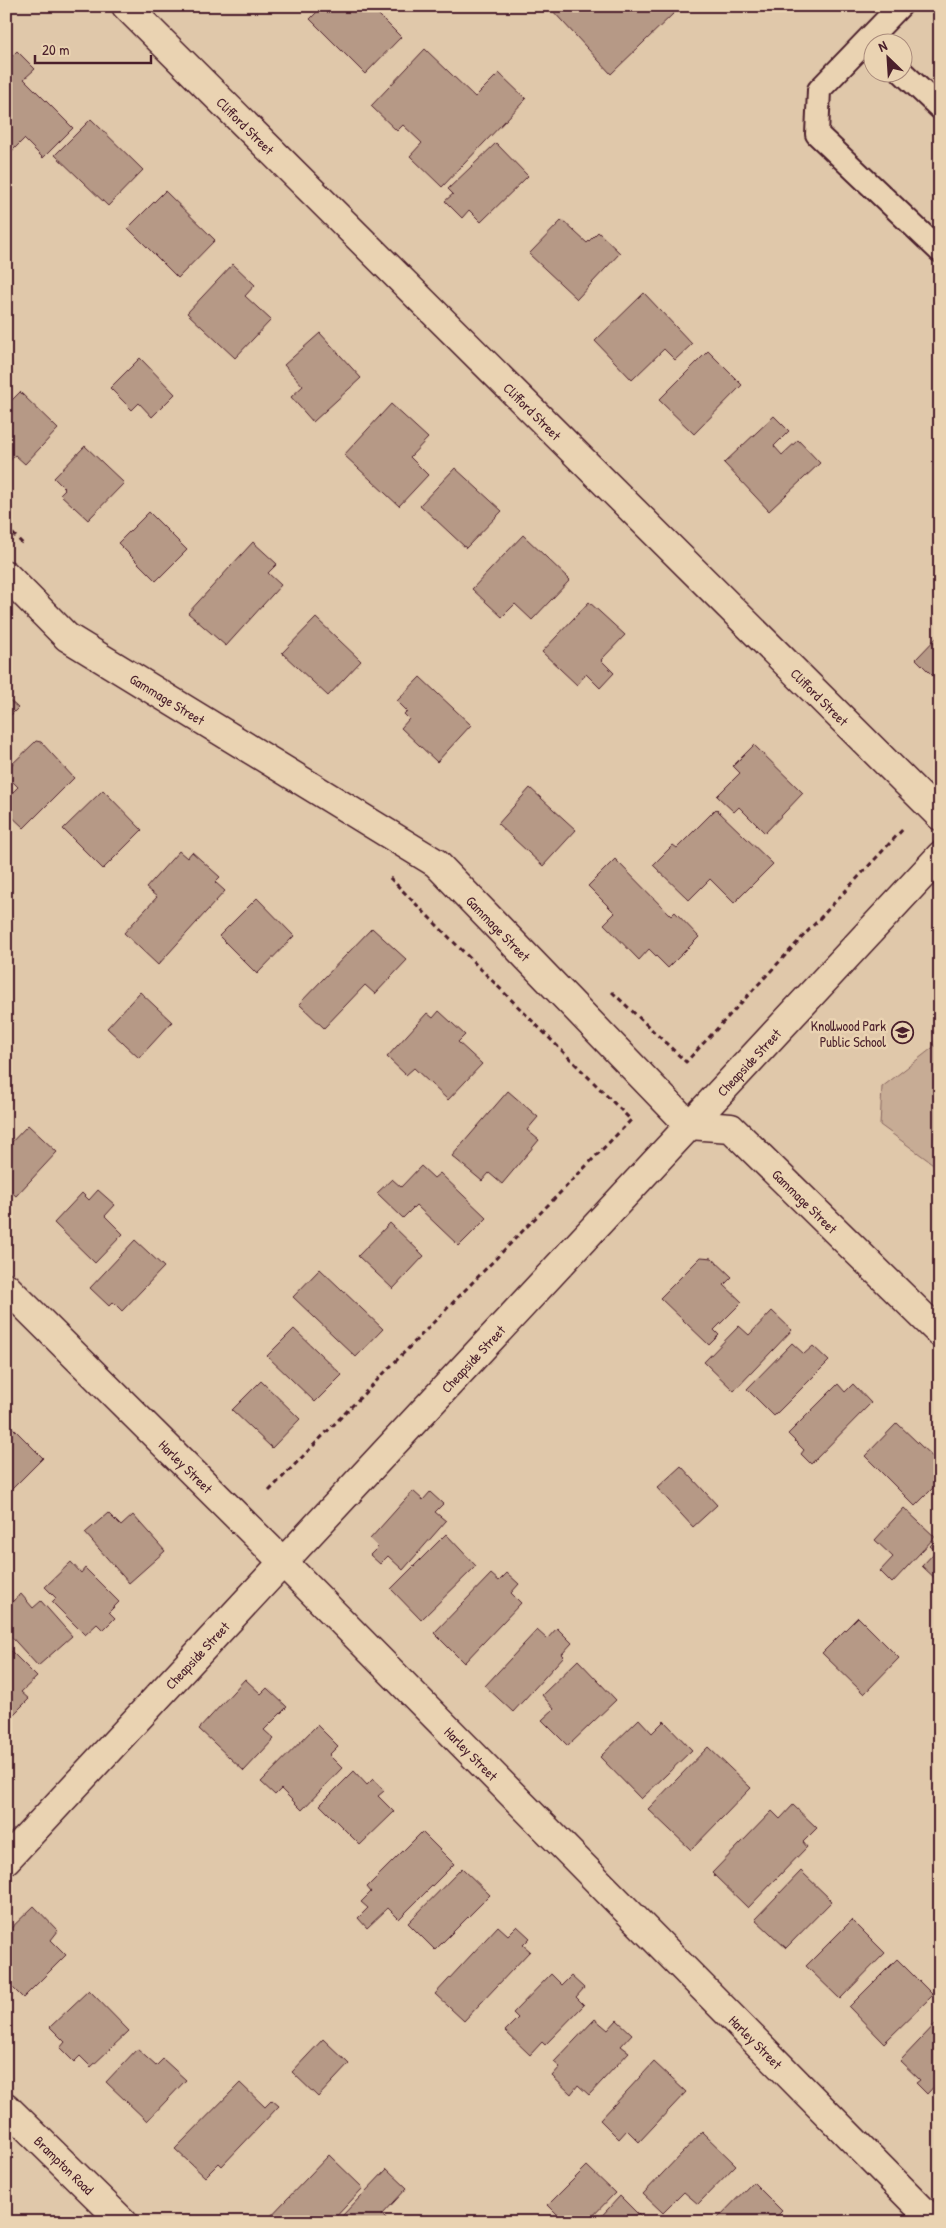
<svg xmlns="http://www.w3.org/2000/svg" width="946" height="2228" viewBox="0 0 946 2228" font-family="'Patrick Hand',sans-serif">
	<style>
		.green { fill: #c7ac95; stroke: #886660 }
		.building { fill: #b69986; stroke: #4a1f2b }
		.lines { fill: none; stroke-linecap: round; stroke-linejoin: round }
		.service-casing { stroke: #4a1f2b; stroke-width: 26 }
		.minor-casing { stroke: #4a1f2b; stroke-width: 31 }
		.tertiary-casing { stroke: #4a1f2b; stroke-width: 31 }
		.path { stroke: #4a1f2b; stroke-width: 3; stroke-dasharray: 5 4; stroke-linecap: butt }
		.service { stroke: #ead3b2; stroke-width: 22 }
		.minor { stroke: #ead3b2; stroke-width: 28 }
		.tertiary { stroke: #ead3b2; stroke-width: 28 }
		.labels { text-anchor: middle; dominant-baseline: central; stroke-width: 5; stroke-linejoin: round; paint-order: stroke }
		.street-label { font-size: 14px; fill: #4a1f2b; stroke: #ead3b2 }
		.poi-label { font-size: 14px; fill: #4a1f2b; stroke: #ead3b2; text-anchor: end }
	</style>
	<rect width="100%" height="100%" fill="#e0c8aa"/>
	<filter id="ink" filterUnits="userSpaceOnUse"><feTurbulence type="fractalNoise" baseFrequency=".02" numOctaves="2"/><feDisplacementMap in="SourceGraphic" scale="10" xChannelSelector="R" yChannelSelector="G"/><feConvolveMatrix kernelMatrix="1 2 1 2 8 2 1 2 1" color-interpolation-filters="sRGB"/></filter>
	<g filter="url(#ink)">
		<path class="green" d="M940 1042V1169L880 1125 882 1087Z"/>
		<path class="building" d="M323 6H370L401 37 365 74 310 19Z
			M553 6H670L675 12 611 74 551 9Z
			M425 49 475 97 499 73 526 99 442 187 410 156 422 143 403 125 397 131 371 106Z
			M17 51 35 69 24 79 73 128 43 158 24 139 6 157V62Z
			M91 119 143 170 108 206 55 155Z
			M496 143 528 176 481 222 469 210 462 218 445 201 453 194 448 189Z
			M165 191 215 240 178 278 128 228Z
			M562 220 587 243 598 232 620 253 577 299 529 254Z
			M233 264 255 285 245 296 271 320 235 358 187 313Z
			M644 293 692 344 675 360 664 349 632 380 595 341Z
			M320 333 361 378 313 422 291 397 303 386 284 365Z
			M708 351 742 385 694 434 659 400Z
			M140 358 175 394 152 417 139 403 132 410 110 388Z
			M20 392 58 429 25 464 15 455 6 465V406Z
			M391 404 428 438 410 457 428 475 399 506 344 455Z
			M774 416 789 431 774 446 782 455 798 440 820 463 769 511 724 463Z
			M85 446 124 483 88 520 60 494 65 489 54 478Z
			M455 468 502 511 466 548 420 505Z
			M149 512 187 550 156 581 118 543Z
			M523 535 570 580 532 620 515 604 502 617 472 589Z
			M253 542 277 564 268 573 281 585 226 646 188 613Z
			M589 602 625 635 601 660 614 673 600 688 586 674 577 685 542 652Z
			M316 618 361 661 328 696 282 653Z
			M940 634V683L916 659Z
			M420 677 471 725 437 762 401 728 409 719 404 714 407 711 397 701Z
			M6 697 18 708 6 720Z
			M36 741 41 742 74 778 24 828 6 811V799L18 787 6 775V770Z
			M754 745 803 793 765 833 739 807 734 812 717 796 740 773 733 766Z
			M530 788 576 830 543 866 498 824Z
			M103 790 142 830 103 869 63 829Z
			M716 809 773 864 734 903 710 879 689 900 653 865 673 845 677 848Z
			M179 851 187 858 192 852 220 877 215 882 225 891 158 965 124 933 157 897 146 888Z
			M615 859 671 916 675 912 699 937 668 968 649 949 639 960 604 924 615 913 588 886Z
			M257 898 294 936 257 974 219 936Z
			M372 928 407 960 375 994 365 985 324 1028 299 1004Z
			M140 992 172 1022 139 1058 107 1028Z
			M439 1011 465 1035 458 1042 482 1064 448 1100 414 1068 406 1075 387 1057 427 1013 433 1018Z
			M508 1091 538 1117 527 1130 539 1140 502 1184 489 1173 482 1181 452 1156Z
			M28 1125 57 1152 16 1196 8 1189 6 1190V1148Z
			M421 1166 434 1178 440 1173 487 1218 459 1246 416 1205 403 1218 377 1193 392 1179 401 1187Z
			M98 1190 115 1205 105 1216 123 1234 95 1263 54 1223 82 1193 89 1200Z
			M390 1223 424 1256 393 1289 358 1256Z
			M135 1240 164 1267 122 1311 113 1302 109 1306 90 1288Z
			M701 1257 712 1258 732 1277 724 1285 742 1302 714 1330 719 1335 709 1345 660 1298Z
			M320 1269 383 1329 356 1357 293 1297Z
			M772 1311 792 1330 734 1391 704 1362 739 1326 749 1335Z
			M294 1329 342 1375 315 1402 267 1356Z
			M792 1343 804 1354 813 1346 829 1361 774 1416 747 1389Z
			M261 1381 300 1419 272 1448 232 1410Z
			M838 1384 845 1392 853 1384 871 1403 811 1464 801 1454 804 1450 788 1434Z
			M6 1421 43 1458 11 1490 6 1485Z
			M897 1423 940 1464V1481L915 1506 865 1456Z
			M681 1466 717 1505 693 1527 657 1488Z
			M413 1491 423 1500 430 1492 443 1504 435 1512 446 1521 403 1570 388 1556 380 1564 370 1555 378 1547 370 1539Z
			M904 1508 935 1537 892 1583 880 1571 893 1557 875 1540Z
			M108 1513 121 1526 133 1515 165 1551 129 1583 85 1533Z
			M446 1534 476 1566 421 1620 391 1589Z
			M940 1536V1583L922 1566 936 1551 930 1546Z
			M71 1562 81 1573 85 1568 119 1602 109 1612 115 1618 103 1630 97 1624 85 1635 52 1602 56 1598 45 1587Z
			M507 1573 519 1584 511 1593 521 1603 464 1663 434 1633 491 1574 499 1581Z
			M21 1594 33 1608 41 1601 72 1636 38 1666 6 1631V1607Z
			M858 1617 899 1658 864 1694 822 1653Z
			M557 1628 572 1643 562 1654 564 1656 513 1712 485 1686 537 1630 547 1639Z
			M6 1646 37 1677 21 1692 29 1699 14 1714 6 1707Z
			M578 1660 616 1700 568 1746 542 1720 554 1709 542 1695Z
			M245 1679 261 1694 267 1688 287 1707 264 1730 274 1739 244 1771 199 1729Z
			M639 1719 652 1733 664 1721 692 1750 641 1799 600 1757Z
			M317 1725 338 1746 329 1755 342 1768 302 1810 281 1789 275 1795 261 1782Z
			M708 1747 751 1788 691 1850 648 1809Z
			M354 1771 367 1785 373 1779 384 1791 378 1796 394 1812 360 1845 320 1805Z
			M793 1805 817 1828 803 1842 807 1847 748 1908 712 1873 772 1811 780 1819Z
			M422 1832 454 1864 399 1919 388 1908 367 1928 358 1918 368 1908 361 1902 371 1892 367 1887Z
			M462 1868 490 1895 435 1950 408 1923Z
			M801 1871 832 1901 786 1948 755 1919Z
			M34 1906 58 1931 51 1940 66 1955 23 1998 6 1981V1933Z
			M852 1920 885 1953 840 1999 806 1966Z
			M498 1926 508 1935 517 1926 530 1938 523 1945 530 1951 464 2021 435 1994Z
			M897 1959 933 1995 884 2043 849 2007Z
			M551 1974 562 1985 571 1976 584 1988 576 1997 584 2005 545 2045 542 2042 530 2055 505 2031 518 2018 513 2013Z
			M89 1990 129 2031 91 2067 80 2056 74 2062 60 2048 65 2042 50 2027Z
			M595 2019 608 2030 617 2020 632 2034 621 2046 629 2052 589 2095 578 2085 571 2094 552 2076 560 2067 554 2062Z
			M940 2019V2080L927 2094 916 2083 920 2080 900 2061Z
			M323 2039 349 2064 318 2097 292 2072Z
			M137 2049 156 2066 163 2059 186 2080 147 2121 106 2082Z
			M654 2062 686 2092 639 2142 627 2130 619 2139 600 2120Z
			M240 2083 265 2107 272 2100 279 2106 222 2166 219 2163 205 2177 175 2149Z
			M702 2132 736 2165 698 2204 684 2192 663 2213 643 2194Z
			M329 2155 363 2188 331 2222H265Z
			M587 2166 615 2193 587 2222H565L548 2205Z
			M387 2169 407 2188 382 2215 389 2222H344L340 2218Z
			M753 2182 782 2211 774 2219 777 2222H714Z
			M620 2196 644 2220 643 2222H596Z
			M6 2214 14 2222H6Z"/>
		<g class="lines">
			<defs>
				<path id="service" d="M900 6 819 90 817 134 940 251
					M902 72 940 108"/>
				<g id="minor">
					<path id="s1" d="M126 6 940 816"/>
					<path id="s2" d="M6 575 67 637 436 863 689 1125 731 1128 940 1333"/>
					<path id="s3" d="M6 1287 284 1563 934 2222"/>
					<path id="s4" d="M6 2107 123 2222"/>
				</g>
				<g id="tertiary">
					<path id="s5" d="M6 1860 940 856"/>
				</g>
			</defs>
			<use href="#service" class="service-casing"/>
			<use href="#minor" class="minor-casing"/>
			<use href="#tertiary" class="tertiary-casing"/>
			<path class="path" d="M6 527 23 544
				M612 992 686 1062 904 828
				M269 1491 631 1120 388 876"/>
			<use href="#service" class="service"/>
			<use href="#minor" class="minor"/>
			<use href="#tertiary" class="tertiary"/>
		</g>
	</g>
	<defs>
		<symbol id="school-ring" viewBox="-11 -11 22 22"><circle r="9.5" fill="#ead3b2" stroke="#4a1f2b" stroke-width="1.5"/><path d="M0-5L7-2L0 1L-7-2ZM-4 1L0 2.5L4 1V4Q0 6-4 4Z" fill="#4a1f2b"/></symbol>
	</defs>
	<g fill-rule="evenodd">
		<use href="#school-ring" x="890" y="1020" width="25" height="25"/>
	</g>
	<g class="labels">
		<g class="street-label">
			<text stroke="none"><textPath href="#s1" startOffset="169">Clifford Street</textPath></text>
			<text stroke="none"><textPath href="#s1" startOffset="574">Clifford Street</textPath></text>
			<text stroke="none"><textPath href="#s1" startOffset="979">Clifford Street</textPath></text>
			<text stroke="none"><textPath href="#s2" startOffset="205">Gammage Street</textPath></text>
			<text stroke="none"><textPath href="#s2" startOffset="610">Gammage Street</textPath></text>
			<text stroke="none"><textPath href="#s5" startOffset="1090">Cheapside Street</textPath></text>
			<text stroke="none"><textPath href="#s2" startOffset="1030">Gammage Street</textPath></text>
			<text stroke="none"><textPath href="#s5" startOffset="685">Cheapside Street</textPath></text>
			<text stroke="none"><textPath href="#s3" startOffset="254">Harley Street</textPath></text>
			<text stroke="none"><textPath href="#s5" startOffset="280">Cheapside Street</textPath></text>
			<text stroke="none"><textPath href="#s3" startOffset="659">Harley Street</textPath></text>
			<text stroke="none"><textPath href="#s3" startOffset="1064">Harley Street</textPath></text>
			<text stroke="none"><textPath href="#s4" startOffset="82">Brampton Road</textPath></text>
		</g>
		<g class="poi-label">
			<text x="886" y="1025">Knollwood Park<tspan x="886" dy="16">Public School</tspan></text>
		</g>
	</g>
	<rect width="946" height="2228" fill="none" stroke="#ead3b2" stroke-width="25"/>
	<rect x="12" y="12" width="921" height="2203" fill="none" stroke="#4a1f2b" stroke-width="2" filter="url(#ink)"/>
	<g transform="translate(888 58) rotate(335)"><circle r="24" fill="#ead3b2" stroke="#aa8b7c"/>
	<path d="M0-4L9 19L0 12L-9 19Z" fill="#4a1f2b"/>
	<text y="-8" font-size="14" font-weight="bold" text-anchor="middle" fill="#4a1f2b">N</text>
	</g>
	<path d="M35 55v8h116v-8" fill="none" stroke="#4a1f2b" stroke-width="2.5"/>
	<text x="42" y="55" font-size="15" fill="#4a1f2b" stroke="#ead3b2" stroke-width="4" paint-order="stroke">20 m</text>
</svg>
